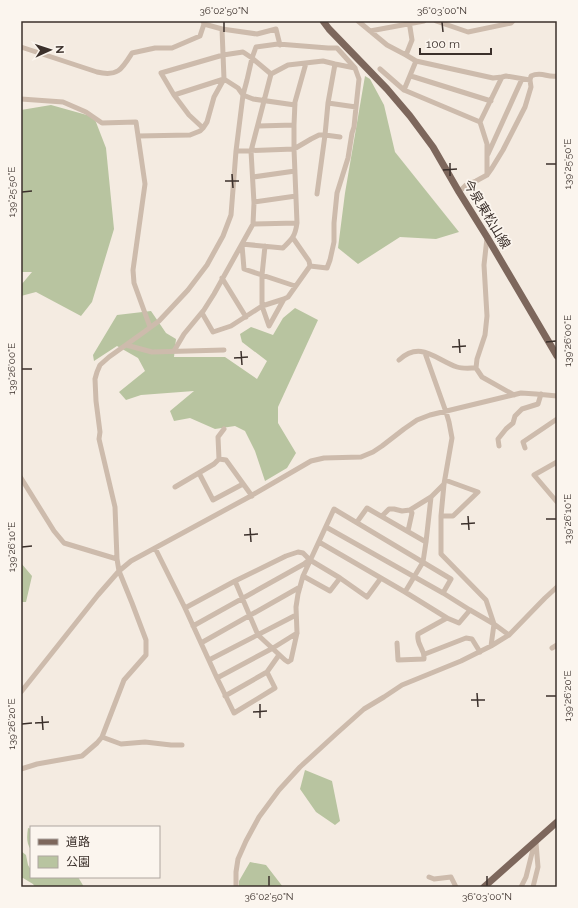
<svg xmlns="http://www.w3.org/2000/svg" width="578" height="908" viewBox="0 0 578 908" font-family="Raleway,'Noto Sans JP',sans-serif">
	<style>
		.green { fill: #b8c4a0 }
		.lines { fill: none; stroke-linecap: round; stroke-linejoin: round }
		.minor { stroke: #cdbbac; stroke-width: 5 }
		.major { stroke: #7d675c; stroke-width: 7 }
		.ticks { fill: none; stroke: #3b302b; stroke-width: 1.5 }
		.labels { text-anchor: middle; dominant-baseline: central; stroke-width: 3.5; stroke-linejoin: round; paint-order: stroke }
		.street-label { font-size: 13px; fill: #3b302b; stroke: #fbf5ee }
		.neatline { fill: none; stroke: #3b302b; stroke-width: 1.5 }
		.ticks-label { font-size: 10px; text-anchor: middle; fill: #3b302b }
	</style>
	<rect width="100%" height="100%" fill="#f4ebe1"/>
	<path class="green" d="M365 76 370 79 384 105 395 152 459 232 436 239 400 237 358 264 338 248 345 193Z
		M51 105 94 117 106 148 114 229 98 282 92 302 81 316 36 292 21 296V285L32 272H21V110Z
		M295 308 318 320 278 407V423L296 453 287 468 265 481 255 451 245 431 235 426 215 429 190 418 174 421 170 411 194 391 141 395 126 400 119 392 145 371 138 358 117 346 94 361 93 355 117 315 151 311 166 333 176 339 174 357H225L257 379 267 361 242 342 240 334 251 327 273 335 283 318Z
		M21 563 32 576 26 602H21Z
		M305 770 332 781 340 821 335 825 316 812 300 789Z
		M28 828 31 829V850C26 843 27 836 28 828Z
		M21 851 26 855 28 865 31 870V877H78L84 887H35L33 884 23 878H21Z
		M250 862 266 865 283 887H239V881Z"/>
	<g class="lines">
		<path class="minor" d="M358 21 387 45 406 55 412 40 409 21
			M436 21 468 32 511 23 513 21
			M204 24 222 29
			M370 31 424 21
			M21 47 97 72C118 77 122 69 132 53L155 48H172L200 36 204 24 203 21
			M406 55 416 61 493 78 502 77
			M355 68 359 79 356 107
			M380 69 404 90 416 61
			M271 74 251 151 254 203 253 224 214 294 202 313 213 332 231 326 262 306 284 299 288 297 310 266 309 261 293 238
			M411 76 491 101
			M404 90 480 122
			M21 99 63 102 86 112 102 123 136 122 145 184 133 270 134 283 150 327
			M258 126 294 125
			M203 128 189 115 174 95 224 79 238 88 243 95 253 99 295 105
			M138 136 190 135 200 131 203 128 207 122 214 97 224 79 222 29 257 34 276 29 280 45
			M236 151 294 149 311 139 319 135H325L328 103 335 64
			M488 154 522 79
			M487 175V144L480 122 502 77 506 76 530 80
			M253 177 295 171
			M459 192 466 185 476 181 487 175 492 168 503 150 525 107 531 87 530 80 531 76C542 71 547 78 557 76
			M317 194 325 135 340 137
			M254 202 296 196
			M253 224 297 223
			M487 238 484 265 487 316 485 335 477 359 476 368 482 377 514 395
			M242 244 283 248C292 239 295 237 297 223L294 149V125L295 102 306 63
			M242 245 244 269 295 286
			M265 246 262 275V306L269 326 284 299
			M310 266 327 268 330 260 334 242V223L337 193 348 158 352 133 354 127 356 107 328 103
			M222 278 246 317
			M126 345 152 352 224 350
			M174 351 184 334 203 311
			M425 353 446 412 449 422 452 438 444 484 441 516V554L486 600 494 624 509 635
			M399 360C421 340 436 360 457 367 463 369 470 368 476 368
			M499 446 498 439 506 429 513 423 515 416 522 409 538 404 541 394
			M525 448 523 442 557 419
			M219 459 226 460 252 496
			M557 462 534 475 557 502
			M199 473 213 500 243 484
			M21 478 54 531 64 543 117 559
			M175 487 214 464 219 459 218 437 224 429
			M382 516 389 509H394L402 511 410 510
			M441 516H453L478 492 445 480
			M357 522 367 508 426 542
			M326 527 443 593 470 610 494 624 491 646
			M408 531 412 513 410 510 431 497 444 484
			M319 542 405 592 447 618
			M155 548 185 608 217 678 234 713 275 688 267 672
			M303 576 330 591 340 578
			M381 578 367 597 340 578 310 560 303 553 298 552 286 556 235 581 258 635 285 660 288 662 291 660 297 633 296 607 298 594 303 576 334 509 451 579 443 593
			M405 592 423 562 426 542 431 497
			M185 608 235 581
			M193 626 304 564 309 560
			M201 643 300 587
			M397 643 398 660 424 659C425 649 416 645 418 634L447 618 459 623 470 610
			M552 648 557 645
			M425 654 466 638 472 639 480 652
			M209 660 296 615
			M217 678 273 648 297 633
			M21 692 98 595 119 571 131 561 249 497 311 461 324 458 361 457 373 452 382 446 404 429 417 420 430 415 521 393 536 394 557 396
			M225 696 267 672 279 655
			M102 737 121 744 145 742 171 745H182
			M21 769 37 764 82 756 97 743 102 737 124 680 146 655V640L132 603 119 571 117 559 115 507 99 439 100 432 96 401 95 379 97 372 100 365 109 357 144 332 159 321 188 290 207 265 223 236 231 215 236 151 243 95 247 80 252 58 256 47 278 44 328 48H337L355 68 335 64 323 61 288 65 271 74 252 58 243 52 223 55 161 73 174 95
			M429 877 434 879 451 877 456 887
			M236 887V872L238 859 246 841 259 817 279 790 300 767 336 734 364 709 384 697 402 685 461 661 491 646 509 635 545 598 557 587
			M521 887 526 877 535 841
			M533 887 538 867 536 843"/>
		<path class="major" d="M323 21 329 29 387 89 410 116 433 147 459 192 487 237 557 356
			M484 887 557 822"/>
	</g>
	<path class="ticks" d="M224 22V32M442 22 443 32M450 163V176M546 164H556M443 170 457 169M232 174 233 188M225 181H239M22 192 32 191M459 339 460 353M546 342 556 341M452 347 466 346M241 351 242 365M234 358 248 357M22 369H32M468 516 469 530M546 519H556M461 524 475 523M250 528 251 542M244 535 258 534M22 547 32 546M477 693 478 707M546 696H556M471 700H485M260 704V718M253 712 267 711M42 716 43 730M35 723 49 722M22 724 32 723M269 876V886M487 876V886"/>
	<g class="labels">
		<g class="street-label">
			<text transform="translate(487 214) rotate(59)">今泉東松山線</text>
		</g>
	</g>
	<rect width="578" height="908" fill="none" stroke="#fbf5ee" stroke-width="44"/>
	<rect x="30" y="826" width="130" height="52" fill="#fbf5ee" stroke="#aea6a0"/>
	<rect x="38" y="839" width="20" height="6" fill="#7d675c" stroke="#aea6a0"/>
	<text x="66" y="846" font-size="12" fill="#3b302b">道路</text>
	<rect x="38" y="856" width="20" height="12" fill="#b8c4a0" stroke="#aea6a0"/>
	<text x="66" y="866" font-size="12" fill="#3b302b">公園</text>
	<g transform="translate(50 50) rotate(87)" stroke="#fbf5ee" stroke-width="3" paint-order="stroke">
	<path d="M0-3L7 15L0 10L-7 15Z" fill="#3b302b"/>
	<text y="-6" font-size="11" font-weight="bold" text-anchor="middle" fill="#3b302b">N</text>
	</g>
	<path d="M420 48v6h71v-6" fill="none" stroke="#3b302b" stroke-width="2"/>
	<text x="426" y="48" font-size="12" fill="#3b302b" stroke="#fbf5ee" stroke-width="3" paint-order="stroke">100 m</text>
	<rect x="22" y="22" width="534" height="864" class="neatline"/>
	<g class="ticks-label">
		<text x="224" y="14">36°02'50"N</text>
		<text x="442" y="14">36°03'00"N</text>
		<text transform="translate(567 164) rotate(-90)" y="4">139°25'50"E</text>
		<text transform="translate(11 192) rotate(-90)" y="4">139°25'50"E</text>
		<text transform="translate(567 341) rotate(-90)" y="4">139°26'00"E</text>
		<text transform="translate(11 369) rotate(-90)" y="4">139°26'00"E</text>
		<text transform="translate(567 519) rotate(-90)" y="4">139°26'10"E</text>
		<text transform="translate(11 547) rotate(-90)" y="4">139°26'10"E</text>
		<text transform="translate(567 696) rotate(-90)" y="4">139°26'20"E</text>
		<text transform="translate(11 724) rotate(-90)" y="4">139°26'20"E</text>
		<text x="269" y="900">36°02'50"N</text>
		<text x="487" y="900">36°03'00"N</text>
	</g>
</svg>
